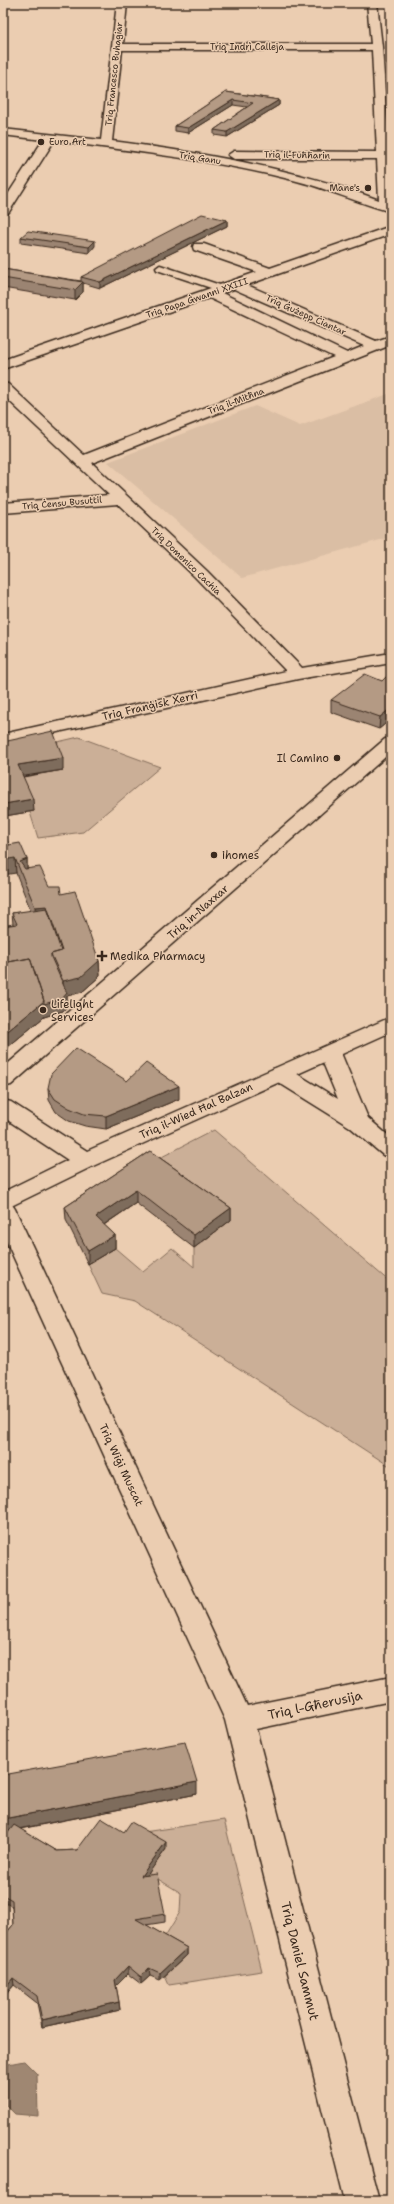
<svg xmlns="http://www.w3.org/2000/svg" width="394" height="2204" viewBox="0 0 394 2204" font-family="'Shantell Sans',sans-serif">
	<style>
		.built { fill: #dabea4 }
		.green { fill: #cbaf97; stroke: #836c5a }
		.water { fill: #9f8772; stroke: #776250 }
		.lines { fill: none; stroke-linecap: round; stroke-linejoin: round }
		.lane-casing { stroke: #3b2a1e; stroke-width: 3 }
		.street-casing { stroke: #3b2a1e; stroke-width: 3 }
		.secondary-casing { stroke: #3b2a1e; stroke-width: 3 }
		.primary-casing { stroke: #3b2a1e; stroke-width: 3 }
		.lane { fill: #ebcdb1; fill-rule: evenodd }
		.street { fill: #ebcdb1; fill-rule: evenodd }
		.secondary { fill: #ebcdb1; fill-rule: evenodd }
		.primary { fill: #ebcdb1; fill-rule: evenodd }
		.wall { fill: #9b8472; stroke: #3b2a1e }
		.shaded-wall { fill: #7e6c5c; stroke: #3b2a1e }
		.building { fill: #b49a84; stroke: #3b2a1e }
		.poi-dot { fill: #3b2a1e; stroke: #ebcdb1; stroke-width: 1.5 }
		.labels { text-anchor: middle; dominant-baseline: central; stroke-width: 3; stroke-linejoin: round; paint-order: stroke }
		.far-street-label { font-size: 9px; fill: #3b2a1e; stroke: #ebcdb1 }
		.far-poi-label { font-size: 9px; fill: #3b2a1e; stroke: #ebcdb1; text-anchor: start }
		.street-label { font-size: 11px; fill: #3b2a1e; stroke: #ebcdb1 }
		.poi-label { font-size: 11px; fill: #3b2a1e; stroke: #ebcdb1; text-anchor: start }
		.near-street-label { font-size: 13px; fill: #3b2a1e; stroke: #ebcdb1 }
	</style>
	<rect width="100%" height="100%" fill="#ebcdb1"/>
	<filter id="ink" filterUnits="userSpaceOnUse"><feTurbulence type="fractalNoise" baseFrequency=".025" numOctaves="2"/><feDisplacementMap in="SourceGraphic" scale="8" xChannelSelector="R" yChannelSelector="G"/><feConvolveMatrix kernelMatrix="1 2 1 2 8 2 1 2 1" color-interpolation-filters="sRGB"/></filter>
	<g filter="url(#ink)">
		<path class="built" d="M391 393V537L242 578 108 462 255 406 300 426Z"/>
		<path class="green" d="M79 737 160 767 83 832 38 838 19 777 63 770 53 743Z
			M214 1130 391 1283V1467L135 1301 102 1294 88 1264 115 1248 143 1272 172 1248 194 1267V1248L150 1163Z
			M224 1820 262 1971 169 1985 165 1976 187 1955 162 1941 180 1912 181 1893 148 1873 166 1849 137 1833Z"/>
		<path class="water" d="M24 2061 37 2074 38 2116 15 2114 3 2102V2065Z"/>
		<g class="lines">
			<defs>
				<path id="lane" d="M160 265 226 287 228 289 226 291H220L157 270 156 268Z"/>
				<path id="street" d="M117 3H127L123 44H371L367 3H377L382 47 389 152H391V160H389L391 212C358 203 326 188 293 180 214 160 134 151 54 141L9 212 3 216V202L43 140 3 135V129L101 140ZM122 50H372L377 152 234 151 228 155 234 159H377L379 200C293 168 203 153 112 141Z
					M391 226V234L247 285 376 341 391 336V345L92 463 207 571 302 668 391 653V663L298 679 3 744V734L286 671 195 577 118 504 3 513V503L109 495 3 395V383L8 384 84 455 334 357 209 298 3 369V360L257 272 194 250 193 247 194 244H204L270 268ZM234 289 364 346 347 353 222 293Z
					M330 1046 338 1048 341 1053 368 1118 391 1138V1158L383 1155 350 1127 273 1079 270 1074 273 1069 281 1067 289 1069 338 1099 319 1053 322 1048Z
					M3 1201 11 1203 15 1209 247 1706 391 1677V1701L256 1729 379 2201H345L225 1720 3 1234Z"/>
				<path id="secondary" d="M391 1017V1032L93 1166 3 1210V1192L68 1160 3 1117V1100L11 1102 87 1151Z"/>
				<path id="primary" d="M391 738V752L11 1085 3 1087V1068L385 739Z"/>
			</defs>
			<use href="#lane" class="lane-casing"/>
			<use href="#street" class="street-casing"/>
			<use href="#secondary" class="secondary-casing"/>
			<use href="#primary" class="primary-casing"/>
			<use href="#lane" class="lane"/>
			<use href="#street" class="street"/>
			<use href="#secondary" class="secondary"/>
			<use href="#primary" class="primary"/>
		</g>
		<path class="wall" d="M226 92 279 100V105L227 137 214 135V130L247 107 233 105 188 133 175 131V126Z
			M227 220V226L100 288 83 283V292L75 300 3 288V269L81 281V277Z
			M21 237 95 246 89 253 21 243Z
			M391 672V719L379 729 331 712V700L382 681Z
			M3 742 63 770 23 777 34 811 5 816 3 815Z
			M9 845 27 859V869L49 886 61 894 99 961 100 976 82 992 67 996V1006L63 1011 44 1017 3 1051V926L13 924 12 913 31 911 16 873Z
			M127 1081 179 1099 106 1129 85 1126 69 1121 56 1112 49 1100 48 1088Z
			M150 1151 231 1208V1220L194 1248 136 1203 104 1225 115 1235V1248L88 1264 66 1220 65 1207Z
			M3 1775 197 1794 20 1829 57 1851 77 1850 124 1832 166 1849 147 1875 165 1914V1922L146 1925 187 1948V1955L160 1980 150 1976 141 1984 128 1974 116 1986 119 2002 120 2010 42 2027 37 2003 14 1985 3 1998V1937L13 1925 12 1907 3 1901V1839L9 1831 3 1832Z"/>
		<path class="shaded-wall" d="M233 100V105L188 133V128Z
			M279 100V105L227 137V132Z
			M227 220V226L100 288V282Z
			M95 241V246L89 253V247Z
			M83 282V292L75 300V290Z
			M391 708V719L379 729 380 717Z
			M63 758V770L19 777 18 765Z
			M33 799 34 811 5 816 4 804Z
			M3 848 15 858 16 873 3 875Z
			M27 859V874L20 862Z
			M47 906 48 921 36 922 35 907Z
			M99 961 100 976 82 992 67 996V1006L63 1011 44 1017 3 1051V1035L44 1001 64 996 63 981Z
			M179 1086V1099L106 1129V1116Z
			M136 1190V1203L96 1230V1217Z
			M231 1208V1220L194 1248V1235Z
			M115 1235V1248L88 1264V1251Z
			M197 1782V1794L3 1832V1819Z
			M166 1842V1849L141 1884V1876Z
			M187 1948V1955L160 1980V1973Z
			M128 1966V1974L115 1987V1980Z
			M149 1968 150 1976 141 1984V1977Z
			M13 1978 14 1985 3 1998V1990Z
			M119 2002 120 2010 42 2027V2020Z"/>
		<path class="building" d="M226 92 279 100 227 132 214 130 253 103 233 100 188 128 175 126Z
			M202 214 227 220 100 282 81 277Z
			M28 231 95 241 89 247 21 237Z
			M3 269 83 282 75 290 3 278Z
			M391 672V708L380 717 331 700 365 674 382 681Z
			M53 731 63 758 18 765 33 799 4 804 3 803V742Z
			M3 829 9 845 3 846Z
			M20 843 27 859 20 862 25 869 40 867 49 886H60L61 894 75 891 99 961 81 977 63 981 51 954 62 951 47 906 35 907 15 858 3 860V846Z
			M47 908 61 951 51 954V957L67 993 62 999 44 1004V1001L30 958 3 963V926L17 924 12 913Z
			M30 958 44 1001 3 1035V963Z
			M76 1048 127 1081 146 1063 179 1086 106 1116 84 1114 69 1108 55 1099 48 1088 51 1074Z
			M150 1151 231 1208 194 1235 136 1190 96 1217 115 1235 88 1251 65 1207Z
			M185 1742 197 1782 3 1819V1775Z
			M101 1818 124 1832 131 1822 166 1842 141 1876 157 1874 165 1914 136 1919 187 1948 160 1973 149 1968 141 1977 128 1966 115 1980 119 2002 42 2020 37 1996 13 1978 3 1990V1937L13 1925 12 1900 3 1895V1839L14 1825 57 1851 77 1850Z"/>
	</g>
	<g class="poi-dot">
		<circle cx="41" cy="142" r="4"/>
		<circle cx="368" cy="188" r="4"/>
		<circle cx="337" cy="758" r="4"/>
		<circle cx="214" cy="855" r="4"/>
		<path d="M100 950h4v4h4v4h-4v4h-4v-4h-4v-4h4z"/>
		<circle cx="43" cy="1010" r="4"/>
	</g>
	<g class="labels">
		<g class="far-street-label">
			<text x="247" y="47">Triq Indrì Calleja</text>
			<text transform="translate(114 74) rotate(-84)">Triq Francesco Buhagiar</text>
			<text transform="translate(297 155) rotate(1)">Triq il-Fuħħarin</text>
			<text transform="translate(200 158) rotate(9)">Triq Ganu</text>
			<text transform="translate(197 298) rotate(-19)">Triq Papa Ġwanni XXIII</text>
			<text transform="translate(306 315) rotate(24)">Triq Ġużepp Ċiantar</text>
			<text transform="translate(236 401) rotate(-21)">Triq il-Mitħna</text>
			<text transform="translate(62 503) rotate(-5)">Triq Ċensu Busuttil</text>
			<text transform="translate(186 561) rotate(44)">Triq Domenico Cachia</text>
		</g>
		<g class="far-poi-label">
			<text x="49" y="142">Euro Art</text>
			<text x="360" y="188" text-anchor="end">Mane's</text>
		</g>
		<g class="street-label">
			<text transform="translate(150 706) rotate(-13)">Triq Franġisk Xerri</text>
			<text transform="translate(198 912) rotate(-41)">Triq in-Naxxar</text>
			<text transform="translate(196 1111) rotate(-24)">Triq il-Wied Ħal Balzan</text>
			<text transform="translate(121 1465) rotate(65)">Triq Wiġi Muscat</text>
		</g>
		<g class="poi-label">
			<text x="329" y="758" text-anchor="end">Il Camino</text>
			<text x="222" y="855">ihomes</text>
			<text x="110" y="956">Medika Pharmacy</text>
			<text x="51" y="1004">Lifelight<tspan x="51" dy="13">Services</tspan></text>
		</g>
		<g class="near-street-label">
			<text transform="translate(315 1705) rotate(-12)">Triq l-Għerusija</text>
			<text transform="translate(300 1961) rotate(76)">Triq Daniel Sammut</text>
		</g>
	</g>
	<rect width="394" height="2204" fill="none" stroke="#ebcdb1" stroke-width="16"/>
	<rect x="8" y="8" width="378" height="2188" fill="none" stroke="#3b2a1e" stroke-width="1.5" filter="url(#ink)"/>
</svg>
